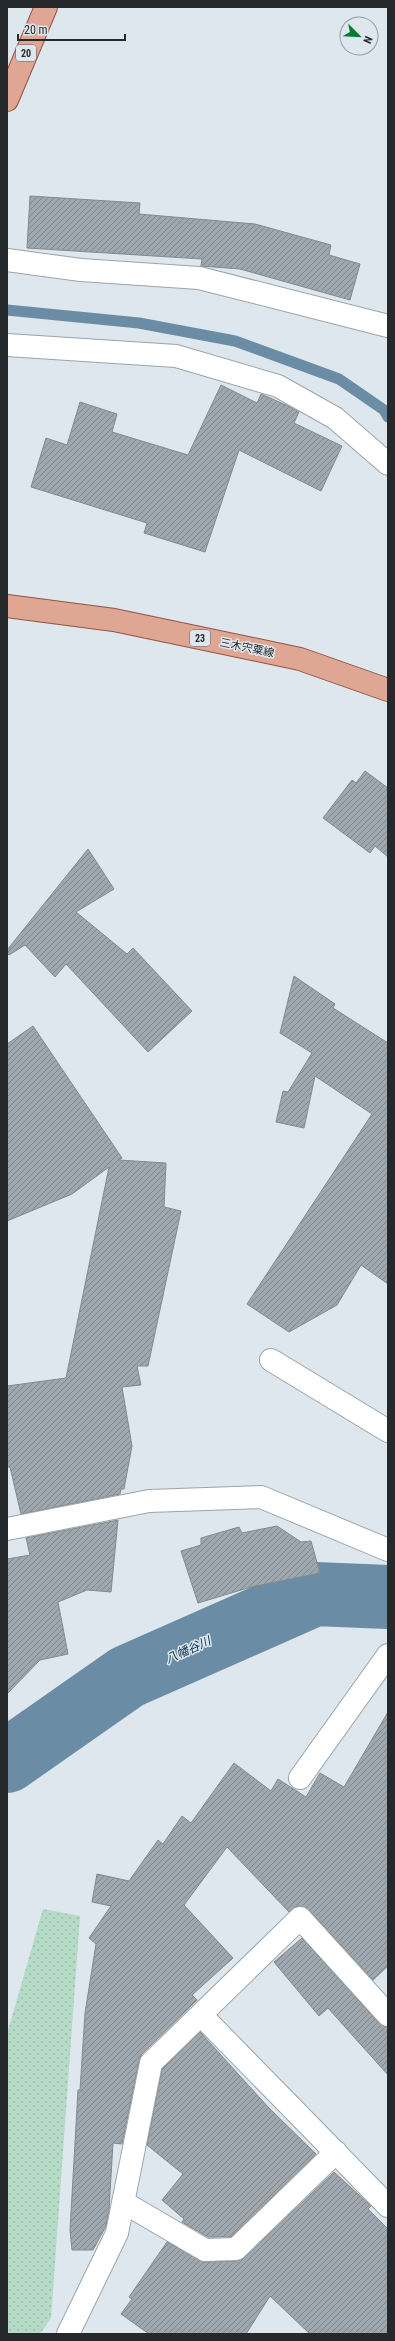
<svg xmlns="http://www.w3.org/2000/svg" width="395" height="2341" viewBox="0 0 395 2341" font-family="'Roboto Condensed','Noto Sans JP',sans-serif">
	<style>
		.park { fill: url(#park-dots) }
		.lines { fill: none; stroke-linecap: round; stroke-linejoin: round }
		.stream { stroke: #6a8ca5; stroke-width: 11 }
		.river { stroke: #6a8ca5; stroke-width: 64 }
		.building { fill: url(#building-hatch); stroke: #828a91 }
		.street-casing { stroke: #9ca4ab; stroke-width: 24 }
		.primary-casing { stroke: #915341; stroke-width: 24 }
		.street { stroke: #fff; stroke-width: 22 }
		.primary { stroke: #e0a694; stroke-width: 22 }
		.labels { text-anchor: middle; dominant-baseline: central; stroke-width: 3; stroke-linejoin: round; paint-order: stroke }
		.shield { fill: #dee6ee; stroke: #5c6266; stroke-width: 1 }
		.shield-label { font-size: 10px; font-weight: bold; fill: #25292b }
		.street-label { font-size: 11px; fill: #25292b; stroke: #dee6ee }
		.water-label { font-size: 12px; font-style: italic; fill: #05324d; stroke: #dee6ee }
	</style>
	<defs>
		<pattern id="park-dots" width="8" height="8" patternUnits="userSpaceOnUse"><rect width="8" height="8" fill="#b5dac6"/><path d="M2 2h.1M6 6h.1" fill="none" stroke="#9cbbaa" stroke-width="1.8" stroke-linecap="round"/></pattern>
		<pattern id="building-hatch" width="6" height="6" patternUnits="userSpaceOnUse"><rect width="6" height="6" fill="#9fa7ae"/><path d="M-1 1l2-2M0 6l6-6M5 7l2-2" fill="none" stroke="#81888e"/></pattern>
	</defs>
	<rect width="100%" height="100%" fill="#dee6ee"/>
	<path class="park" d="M43 1909 80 1916 51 2318 40 2334H7V2034Z"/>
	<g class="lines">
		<path class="stream" d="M7 310 139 323 235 341 339 379 384 410 388 417"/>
		<path class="river" d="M7 1761 127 1677 315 1594 388 1597"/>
	</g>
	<path class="building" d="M30 196 140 203 139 214 255 224 331 245 329 255 360 264 350 300 240 269 201 266 202 259 27 248Z
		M221 385 257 403 261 394 288 406 299 412 294 423 342 446 321 491 239 450 205 552 144 533 147 523 31 487 46 438 67 445 80 402 117 414 112 432 188 455Z
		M365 771 388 788V857L375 846 370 853 323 818 352 780 356 783Z
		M88 849 114 889 76 912 127 954 133 948 192 1011 148 1052 66 964 55 977 25 945 9 955 7 953V950Z
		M294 976 335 1004 333 1008 388 1043V1284L361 1265 337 1305 289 1332 247 1304 372 1114 315 1076 304 1128 276 1122 283 1091 288 1092 312 1053 280 1033Z
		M33 1026 122 1158 119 1160 166 1163 164 1207 181 1211 148 1366H137L141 1385 122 1387 132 1446 124 1489H121L120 1494 21 1514 10 1467H7V1386L66 1378 109 1167 72 1194 7 1221V1044Z
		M118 1520 111 1592 87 1590 58 1602 68 1654 40 1660 7 1694V1559L30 1555 26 1538Z
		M277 1526 301 1542 311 1541 320 1573 251 1587 198 1603 181 1551 201 1545V1538L239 1527 242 1533Z
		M388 1712V1966L373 1980 309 1910 297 1906 289 1912 227 1847 184 1905 233 1958 192 1995 197 2000 142 2054 139 2061 122 2144 113 2143 109 2210 106 2226 93 2250H72L70 2230 78 2090H80L85 2013 96 1944 89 1938 111 1906 92 1902 97 1874 129 1881 158 1840 163 1844 182 1816 191 1823 234 1763 271 1791 278 1779 306 1797 320 1773 344 1787Z
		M302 1938 379 2023 388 2027V2075L328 2008 319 2016 274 1962Z
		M200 2032 269 2108 316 2154 231 2237H208L182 2222 184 2219 162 2200 183 2174 147 2145 162 2069Z
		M334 2172 371 2206 368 2209 388 2229V2334H310L270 2296 246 2334H149L121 2314 132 2299 129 2297 167 2242 205 2262 236 2261 244 2258Z"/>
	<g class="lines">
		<defs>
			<path id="street" d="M7 260 81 270 199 278 388 326
				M7 345 176 356 278 386 335 418 388 464
				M271 1360 388 1431
				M7 1529 149 1501 261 1497 388 1550
				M300 1778 388 1655
				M201 2015 388 2206
				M123 2202 205 2250 236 2249 336 2152
				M68 2334 117 2233 151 2063 300 1918 388 2015"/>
			<path id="primary" d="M7 100 46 7
				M7 606 114 620 300 659 388 690"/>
		</defs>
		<use href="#street" class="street-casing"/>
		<use href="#primary" class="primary-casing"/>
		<use href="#street" class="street"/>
		<use href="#primary" class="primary"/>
	</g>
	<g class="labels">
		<g class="shield">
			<rect x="16" y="45" width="20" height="16" rx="3"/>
			<rect x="190" y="630" width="20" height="16" rx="3"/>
		</g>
		<g class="shield-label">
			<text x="26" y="53">20</text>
			<text x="200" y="638">23</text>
		</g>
		<g class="street-label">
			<text transform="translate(247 648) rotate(12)">三木宍粟線</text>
		</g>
		<g class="water-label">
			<text transform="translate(188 1650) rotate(-24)">八幡谷川</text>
		</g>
	</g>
	<rect width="395" height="2341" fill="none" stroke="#25292b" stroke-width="16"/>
	<g transform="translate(359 36) rotate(114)"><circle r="19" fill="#dee6ee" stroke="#949aa0"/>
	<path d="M0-3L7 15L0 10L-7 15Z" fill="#097b30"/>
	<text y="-6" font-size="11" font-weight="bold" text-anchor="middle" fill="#25292b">N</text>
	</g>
	<path d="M18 34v6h107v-6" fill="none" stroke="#25292b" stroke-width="2"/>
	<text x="24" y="34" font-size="12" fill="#25292b" stroke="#dee6ee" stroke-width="3" paint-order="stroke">20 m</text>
</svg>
